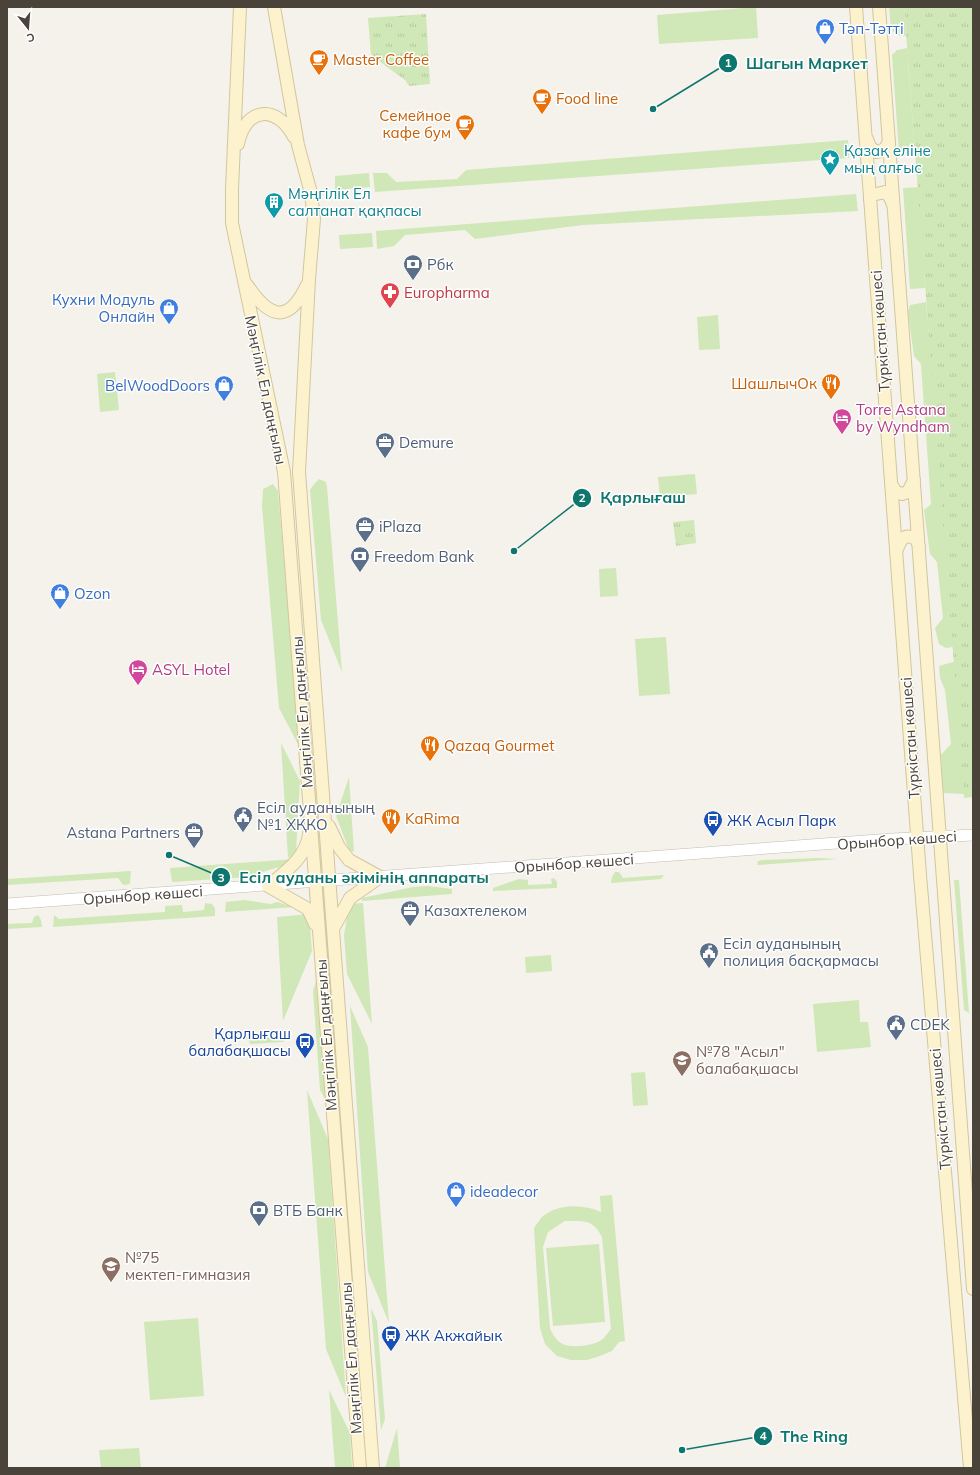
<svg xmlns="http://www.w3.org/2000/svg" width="980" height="1475" viewBox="0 0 980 1475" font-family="Mulish,sans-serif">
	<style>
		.grass { fill: #d0e7b7; fill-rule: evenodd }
		.park { fill: url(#park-tufts) }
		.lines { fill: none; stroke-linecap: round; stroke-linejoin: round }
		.tertiary-casing { stroke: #c3bdb1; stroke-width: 12 }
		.secondary-casing { stroke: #d2c69d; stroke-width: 14 }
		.tertiary { stroke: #fff; stroke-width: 11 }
		.secondary { stroke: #fcf2ce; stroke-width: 12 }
		.labels { text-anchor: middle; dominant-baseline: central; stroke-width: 3; stroke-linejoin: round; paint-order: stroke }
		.shop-label { font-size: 15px; fill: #366cbe; stroke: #fff; text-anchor: start }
		.food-label { font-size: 15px; fill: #c56008; stroke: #fff; text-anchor: start }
		.culture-label { font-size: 15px; fill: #0d838f; stroke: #fff; text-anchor: start }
		.service-label { font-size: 15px; fill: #4e5e75; stroke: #fff; text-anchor: start }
		.health-label { font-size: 15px; fill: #be3a42; stroke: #fff; text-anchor: start }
		.street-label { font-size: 15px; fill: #494339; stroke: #fff }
		.hotel-label { font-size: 15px; fill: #b23c85; stroke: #fff; text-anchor: start }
		.transit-label { font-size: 15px; fill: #164399; stroke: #fff; text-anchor: start }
		.education-label { font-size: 15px; fill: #785e54; stroke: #fff; text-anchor: start }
		.leader { fill: none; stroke: #0f766e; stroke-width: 1.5 }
		.callout-dot { fill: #0f766e; stroke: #fff; stroke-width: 1.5 }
		.mark-label { font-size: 12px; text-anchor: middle; font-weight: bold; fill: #fff }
		.callout-label { font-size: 16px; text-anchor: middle; font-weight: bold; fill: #0f766e; stroke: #fff; stroke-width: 3; stroke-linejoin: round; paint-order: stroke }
	</style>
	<defs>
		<pattern id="park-tufts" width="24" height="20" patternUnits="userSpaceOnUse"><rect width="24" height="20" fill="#d0e7b7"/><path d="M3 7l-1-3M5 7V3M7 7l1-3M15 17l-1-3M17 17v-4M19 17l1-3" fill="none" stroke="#b4c79e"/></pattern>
	</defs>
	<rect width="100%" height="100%" fill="#f5f2eb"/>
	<path class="grass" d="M756 7 758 38 659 44 657 15Z
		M889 7H904L906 36 897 35 891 29Z
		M907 48 915 151 899 152 892 55 897 50Z
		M848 140 849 158 375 192 373 173H387L396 182 457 179 466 170Z
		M369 173 370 187 335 190V176Z
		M921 187 925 288 910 289 903 188Z
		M856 194 858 211 583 225 475 239 465 230 405 235 394 246 377 249 376 231Z
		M372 233 373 247 340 249 339 235Z
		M926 302 959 646 946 648 939 644 935 628 943 618 937 562 930 554 924 510 931 504 921 364 914 356 908 312 910 305Z
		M718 315 720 349 699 350 697 317Z
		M115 372 119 410 100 412 97 374Z
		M695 474 697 494 660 497 658 477Z
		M319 479 326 482 327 487 342 672 321 620 310 490 314 484Z
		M273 484 278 491 300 748 279 708 262 506 263 489Z
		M616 568 618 596 600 597 599 569Z
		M666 637 670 694 639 696 635 639Z
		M960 660 964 794 943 793 941 755 951 744 945 690 940 678 939 666Z
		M281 743 300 781 296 852 288 858Z
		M349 777 354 852 349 850 336 816Z
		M819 858 838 859 757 865 758 861 762 860Z
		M294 859 284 866 272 869 248 877 172 882 170 868Z
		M131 871 130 884 123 885 118 878 7 885V879Z
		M615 872H619L623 878 664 875 661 879 611 883 612 877Z
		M554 878 557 882V888L493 891V888L519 879 528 880V885L552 884 551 879Z
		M954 880H959L969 1013 964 1010Z
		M428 886 452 889V894L362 901V898L413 887Z
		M245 900 271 904 277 902 294 907 225 912 226 902Z
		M205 903 212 904 215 908V916L53 927 54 915 59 919 165 912V906L182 905 183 912 204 910Z
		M363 903 372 1024 347 974 344 935 349 904Z
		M309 914 312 951 283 1021 277 917Z
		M38 915 41 920 42 927 7 929V924L32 923 34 917Z
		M551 955 552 971 526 973 525 957Z
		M316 981 325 1099 320 1090 313 991Z
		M859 1000 860 1022H868L871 1047 817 1052 813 1004Z
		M350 1006 368 1047 389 1323 368 1272Z
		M290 1036 288 1039 283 1042 251 1044 245 1037Z
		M645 1072 648 1105 633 1106 631 1073Z
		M307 1090 328 1139 346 1397 326 1349Z
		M612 1195 625 1341 619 1342 612 1351 600 1356 587 1360H571L557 1356 545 1344 540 1328 534 1228C536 1225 539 1221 541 1218 557 1203 583 1204 601 1212L600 1196ZM565 1221C584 1221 593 1219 602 1237L611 1329C608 1332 606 1336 603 1339 594 1346 570 1349 561 1343 555 1339 552 1333 550 1328L543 1247 548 1232Z
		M599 1244 605 1322 553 1326 546 1248Z
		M371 1308 377 1321 385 1419 381 1430Z
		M198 1318 204 1396 150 1400 144 1322Z
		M329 1390 350 1433 352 1468H335Z
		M397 1428 400 1468H385Z
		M139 1448 141 1468H101L99 1450Z"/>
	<path class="park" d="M904 7H973V797L964 798Z
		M426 14 430 84 409 86 405 80 371 55 368 18Z
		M694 520 696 543 676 546 673 522Z"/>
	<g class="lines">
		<defs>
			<path id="tertiary" d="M7 904 892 839 973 835"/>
			<path id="secondary" d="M240 7 232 189V223L284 472 360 1468
				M274 7 298 145 311 193 314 219 309 279 299 472 373 1468
				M856 7 920 875 970 1468
				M879 7 973 1289
				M867 139 870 147 876 152C884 151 886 148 889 141
				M238 144C245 107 277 104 294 137
				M870 200 872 195 885 192 890 197 893 205
				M247 285C269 318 288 325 307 285
				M891 484 896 492 902 494 908 492 914 480
				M896 552C900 541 903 532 916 539L919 546
				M329 826 339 847 349 860 380 877 350 898 333 929
				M309 834C306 858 285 872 268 886L308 909 315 924"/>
		</defs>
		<use href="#tertiary" class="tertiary-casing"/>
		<use href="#secondary" class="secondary-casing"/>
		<use href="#tertiary" class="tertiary"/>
		<use href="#secondary" class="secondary"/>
	</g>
	<defs>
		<symbol id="shop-pin" viewBox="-11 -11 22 30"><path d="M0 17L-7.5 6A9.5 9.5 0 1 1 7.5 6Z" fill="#3f7fe0" stroke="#fff"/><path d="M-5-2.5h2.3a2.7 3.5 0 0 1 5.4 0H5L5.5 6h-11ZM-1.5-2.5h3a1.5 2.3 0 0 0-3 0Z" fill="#fff"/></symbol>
		<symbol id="cafe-pin" viewBox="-11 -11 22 30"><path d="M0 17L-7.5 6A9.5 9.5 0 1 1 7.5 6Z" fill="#e8710a" stroke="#fff"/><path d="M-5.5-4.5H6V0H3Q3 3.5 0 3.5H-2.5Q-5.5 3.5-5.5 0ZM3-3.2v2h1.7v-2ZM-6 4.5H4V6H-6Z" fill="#fff"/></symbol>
		<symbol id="sight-pin" viewBox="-11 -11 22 30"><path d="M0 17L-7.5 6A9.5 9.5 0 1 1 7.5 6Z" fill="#0f9aa8" stroke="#fff"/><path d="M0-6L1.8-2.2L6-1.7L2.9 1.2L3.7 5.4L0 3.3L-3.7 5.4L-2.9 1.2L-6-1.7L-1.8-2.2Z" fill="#fff"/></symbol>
		<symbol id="building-pin" viewBox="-11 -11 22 30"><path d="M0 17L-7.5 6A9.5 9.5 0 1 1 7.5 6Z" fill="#0f9aa8" stroke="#fff"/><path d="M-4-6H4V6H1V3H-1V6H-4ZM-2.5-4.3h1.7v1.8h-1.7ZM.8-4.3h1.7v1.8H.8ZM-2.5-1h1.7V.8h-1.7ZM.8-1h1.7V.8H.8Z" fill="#fff"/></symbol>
		<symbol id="bank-pin" viewBox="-11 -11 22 30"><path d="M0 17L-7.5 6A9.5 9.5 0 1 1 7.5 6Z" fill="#5c6f8a" stroke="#fff"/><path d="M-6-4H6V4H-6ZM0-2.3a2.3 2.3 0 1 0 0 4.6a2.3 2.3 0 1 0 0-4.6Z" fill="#fff"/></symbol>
		<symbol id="pharmacy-pin" viewBox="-11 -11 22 30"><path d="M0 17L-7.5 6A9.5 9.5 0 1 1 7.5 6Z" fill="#e0444e" stroke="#fff"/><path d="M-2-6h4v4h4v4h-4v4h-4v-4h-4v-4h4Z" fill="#fff"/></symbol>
		<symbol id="restaurant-pin" viewBox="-11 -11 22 30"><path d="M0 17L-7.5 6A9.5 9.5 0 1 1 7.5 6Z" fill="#e8710a" stroke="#fff"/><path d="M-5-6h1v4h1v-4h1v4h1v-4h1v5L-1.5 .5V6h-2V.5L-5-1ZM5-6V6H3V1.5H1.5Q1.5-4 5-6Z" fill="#fff"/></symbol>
		<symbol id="hotel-pin" viewBox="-11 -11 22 30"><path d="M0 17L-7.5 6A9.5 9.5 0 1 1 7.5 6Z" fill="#d1479c" stroke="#fff"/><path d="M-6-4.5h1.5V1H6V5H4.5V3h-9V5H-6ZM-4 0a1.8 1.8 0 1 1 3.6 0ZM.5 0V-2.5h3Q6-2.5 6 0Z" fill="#fff"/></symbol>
		<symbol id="office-pin" viewBox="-11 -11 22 30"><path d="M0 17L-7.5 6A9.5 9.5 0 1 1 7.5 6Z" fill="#5c6f8a" stroke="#fff"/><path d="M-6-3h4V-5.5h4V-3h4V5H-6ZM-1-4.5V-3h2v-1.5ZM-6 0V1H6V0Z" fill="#fff"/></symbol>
		<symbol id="civic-pin" viewBox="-11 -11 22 30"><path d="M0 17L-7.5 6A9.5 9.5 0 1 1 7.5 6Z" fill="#5c6f8a" stroke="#fff"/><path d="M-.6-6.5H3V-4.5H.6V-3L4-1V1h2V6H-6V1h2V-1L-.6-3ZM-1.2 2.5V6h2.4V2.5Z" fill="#fff"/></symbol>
		<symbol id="bus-pin" viewBox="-11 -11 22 30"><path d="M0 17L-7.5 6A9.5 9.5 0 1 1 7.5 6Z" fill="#1a4fb4" stroke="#fff"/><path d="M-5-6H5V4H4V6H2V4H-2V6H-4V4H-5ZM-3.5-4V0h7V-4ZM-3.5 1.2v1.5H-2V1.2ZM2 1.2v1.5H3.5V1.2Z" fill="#fff"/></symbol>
		<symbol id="school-pin" viewBox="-11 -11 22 30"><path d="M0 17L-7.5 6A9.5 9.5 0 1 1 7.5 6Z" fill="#8d6e63" stroke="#fff"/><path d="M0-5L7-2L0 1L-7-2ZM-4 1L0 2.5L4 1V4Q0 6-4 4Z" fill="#fff"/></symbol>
	</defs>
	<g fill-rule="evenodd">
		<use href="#shop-pin" x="814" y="17" width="22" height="30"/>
		<use href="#cafe-pin" x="308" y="48" width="22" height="30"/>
		<use href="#cafe-pin" x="531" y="87" width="22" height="30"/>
		<use href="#cafe-pin" x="454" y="113" width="22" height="30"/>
		<use href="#sight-pin" x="819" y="148" width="22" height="30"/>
		<use href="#building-pin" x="263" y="191" width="22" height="30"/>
		<use href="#bank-pin" x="402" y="253" width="22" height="30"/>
		<use href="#pharmacy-pin" x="379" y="281" width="22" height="30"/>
		<use href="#shop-pin" x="158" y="297" width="22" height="30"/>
		<use href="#restaurant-pin" x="820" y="372" width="22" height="30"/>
		<use href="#shop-pin" x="213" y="374" width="22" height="30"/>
		<use href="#hotel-pin" x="831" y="407" width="22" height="30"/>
		<use href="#office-pin" x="374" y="431" width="22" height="30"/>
		<use href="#office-pin" x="354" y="515" width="22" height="30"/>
		<use href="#bank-pin" x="349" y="545" width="22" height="30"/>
		<use href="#shop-pin" x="49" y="582" width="22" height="30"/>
		<use href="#hotel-pin" x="127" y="658" width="22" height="30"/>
		<use href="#restaurant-pin" x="419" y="734" width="22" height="30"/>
		<use href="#civic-pin" x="232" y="805" width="22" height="30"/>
		<use href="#restaurant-pin" x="380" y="807" width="22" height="30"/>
		<use href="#bus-pin" x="702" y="809" width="22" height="30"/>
		<use href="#office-pin" x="183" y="821" width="22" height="30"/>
		<use href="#office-pin" x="399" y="899" width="22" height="30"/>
		<use href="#civic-pin" x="698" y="941" width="22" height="30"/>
		<use href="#civic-pin" x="885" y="1013" width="22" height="30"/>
		<use href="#bus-pin" x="294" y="1031" width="22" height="30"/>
		<use href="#school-pin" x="671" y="1049" width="22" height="30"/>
		<use href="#shop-pin" x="445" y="1180" width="22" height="30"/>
		<use href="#bank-pin" x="248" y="1199" width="22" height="30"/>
		<use href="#school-pin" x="100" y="1255" width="22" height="30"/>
		<use href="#bus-pin" x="380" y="1324" width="22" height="30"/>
	</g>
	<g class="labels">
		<g class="shop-label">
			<text x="839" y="28">Тәп-Тәтті</text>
			<text x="155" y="299" text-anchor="end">Кухни Модуль<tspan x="155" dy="17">Онлайн</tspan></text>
			<text x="210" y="385" text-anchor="end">BelWoodDoors</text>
			<text x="74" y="593">Ozon</text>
			<text x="470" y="1191">ideadecor</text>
		</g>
		<g class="food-label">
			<text x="333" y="59">Master Coffee</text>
			<text x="556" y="98">Food line</text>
			<text x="451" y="115" text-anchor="end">Семейное<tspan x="451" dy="17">кафе бум</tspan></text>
			<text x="817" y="383" text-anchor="end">ШашлычОк</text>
			<text x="444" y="745">Qazaq Gourmet</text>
			<text x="405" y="818">KaRima</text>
		</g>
		<g class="culture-label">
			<text x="844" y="150">Қазақ еліне<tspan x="844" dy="17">мың алғыс</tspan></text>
			<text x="288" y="193">Мәңгілік Ел<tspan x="288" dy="17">салтанат қақпасы</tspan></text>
		</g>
		<g class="service-label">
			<text x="427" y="264">Рбк</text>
			<text x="399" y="442">Demure</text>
			<text x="379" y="526">iPlaza</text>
			<text x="374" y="556">Freedom Bank</text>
			<text x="257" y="807">Есіл ауданының<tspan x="257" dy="17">№1 ХҚКО</tspan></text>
			<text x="180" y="832" text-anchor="end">Astana Partners</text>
			<text x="424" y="910">Казахтелеком</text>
			<text x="723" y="943">Есіл ауданының<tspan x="723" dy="17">полиция басқармасы</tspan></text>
			<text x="910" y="1024">CDEK</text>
			<text x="273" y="1210">ВТБ Банк</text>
		</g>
		<g class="health-label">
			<text x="404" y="292">Europharma</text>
		</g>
		<g class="street-label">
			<text transform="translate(880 331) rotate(-94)">Түркістан көшесі</text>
			<text transform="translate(266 390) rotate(78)">Мәңгілік Ел даңғылы</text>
			<text transform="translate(302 712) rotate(-94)">Мәңгілік Ел даңғылы</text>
			<text transform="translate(910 738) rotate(-94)">Түркістан көшесі</text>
			<text transform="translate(897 840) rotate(-4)">Орынбор көшесі</text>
			<text transform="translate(574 863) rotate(-4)">Орынбор көшесі</text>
			<text transform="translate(143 895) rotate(-4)">Орынбор көшесі</text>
			<text transform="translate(326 1035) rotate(-94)">Мәңгілік Ел даңғылы</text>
			<text transform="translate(940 1109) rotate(-95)">Түркістан көшесі</text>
			<text transform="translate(351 1358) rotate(-94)">Мәңгілік Ел даңғылы</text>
		</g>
		<g class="hotel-label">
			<text x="856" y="409">Torre Astana<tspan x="856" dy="17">by Wyndham</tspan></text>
			<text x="152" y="669">ASYL Hotel</text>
		</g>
		<g class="transit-label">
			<text x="727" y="820">ЖК Асыл Парк</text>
			<text x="291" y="1033" text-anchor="end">Қарлығаш<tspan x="291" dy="17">балабақшасы</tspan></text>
			<text x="405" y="1335">ЖК Акжайык</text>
		</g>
		<g class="education-label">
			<text x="696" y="1051">№78 "Асыл"<tspan x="696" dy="17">балабақшасы</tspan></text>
			<text x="125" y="1257">№75<tspan x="125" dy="17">мектеп-гимназия</tspan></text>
		</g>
	</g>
	<path class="leader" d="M653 109L728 63M514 551L582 498M169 855L221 877M682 1450L763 1436"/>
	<g class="callout-dot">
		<circle cx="653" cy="109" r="4"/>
		<circle cx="514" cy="551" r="4"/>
		<circle cx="169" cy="855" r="4"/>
		<circle cx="682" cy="1450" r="4"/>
		<circle cx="728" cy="63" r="10"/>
		<circle cx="582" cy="498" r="10"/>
		<circle cx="221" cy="877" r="10"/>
		<circle cx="763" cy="1436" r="10"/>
	</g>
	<g class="mark-label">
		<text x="728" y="67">1</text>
		<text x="582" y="502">2</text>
		<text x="221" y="882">3</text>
		<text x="763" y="1440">4</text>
	</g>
	<g class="callout-label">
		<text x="807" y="69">Шагын Маркет</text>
		<text x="643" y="503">Қарлығаш</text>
		<text x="364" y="883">Есіл ауданы әкімінің аппараты</text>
		<text x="814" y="1442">The Ring</text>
	</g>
	<rect width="980" height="1475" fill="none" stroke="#494339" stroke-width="16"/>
	<g transform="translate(28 28) rotate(163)" stroke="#ffffff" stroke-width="3" paint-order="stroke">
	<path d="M0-3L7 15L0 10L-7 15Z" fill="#494339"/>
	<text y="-6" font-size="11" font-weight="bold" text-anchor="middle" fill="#494339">С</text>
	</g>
</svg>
